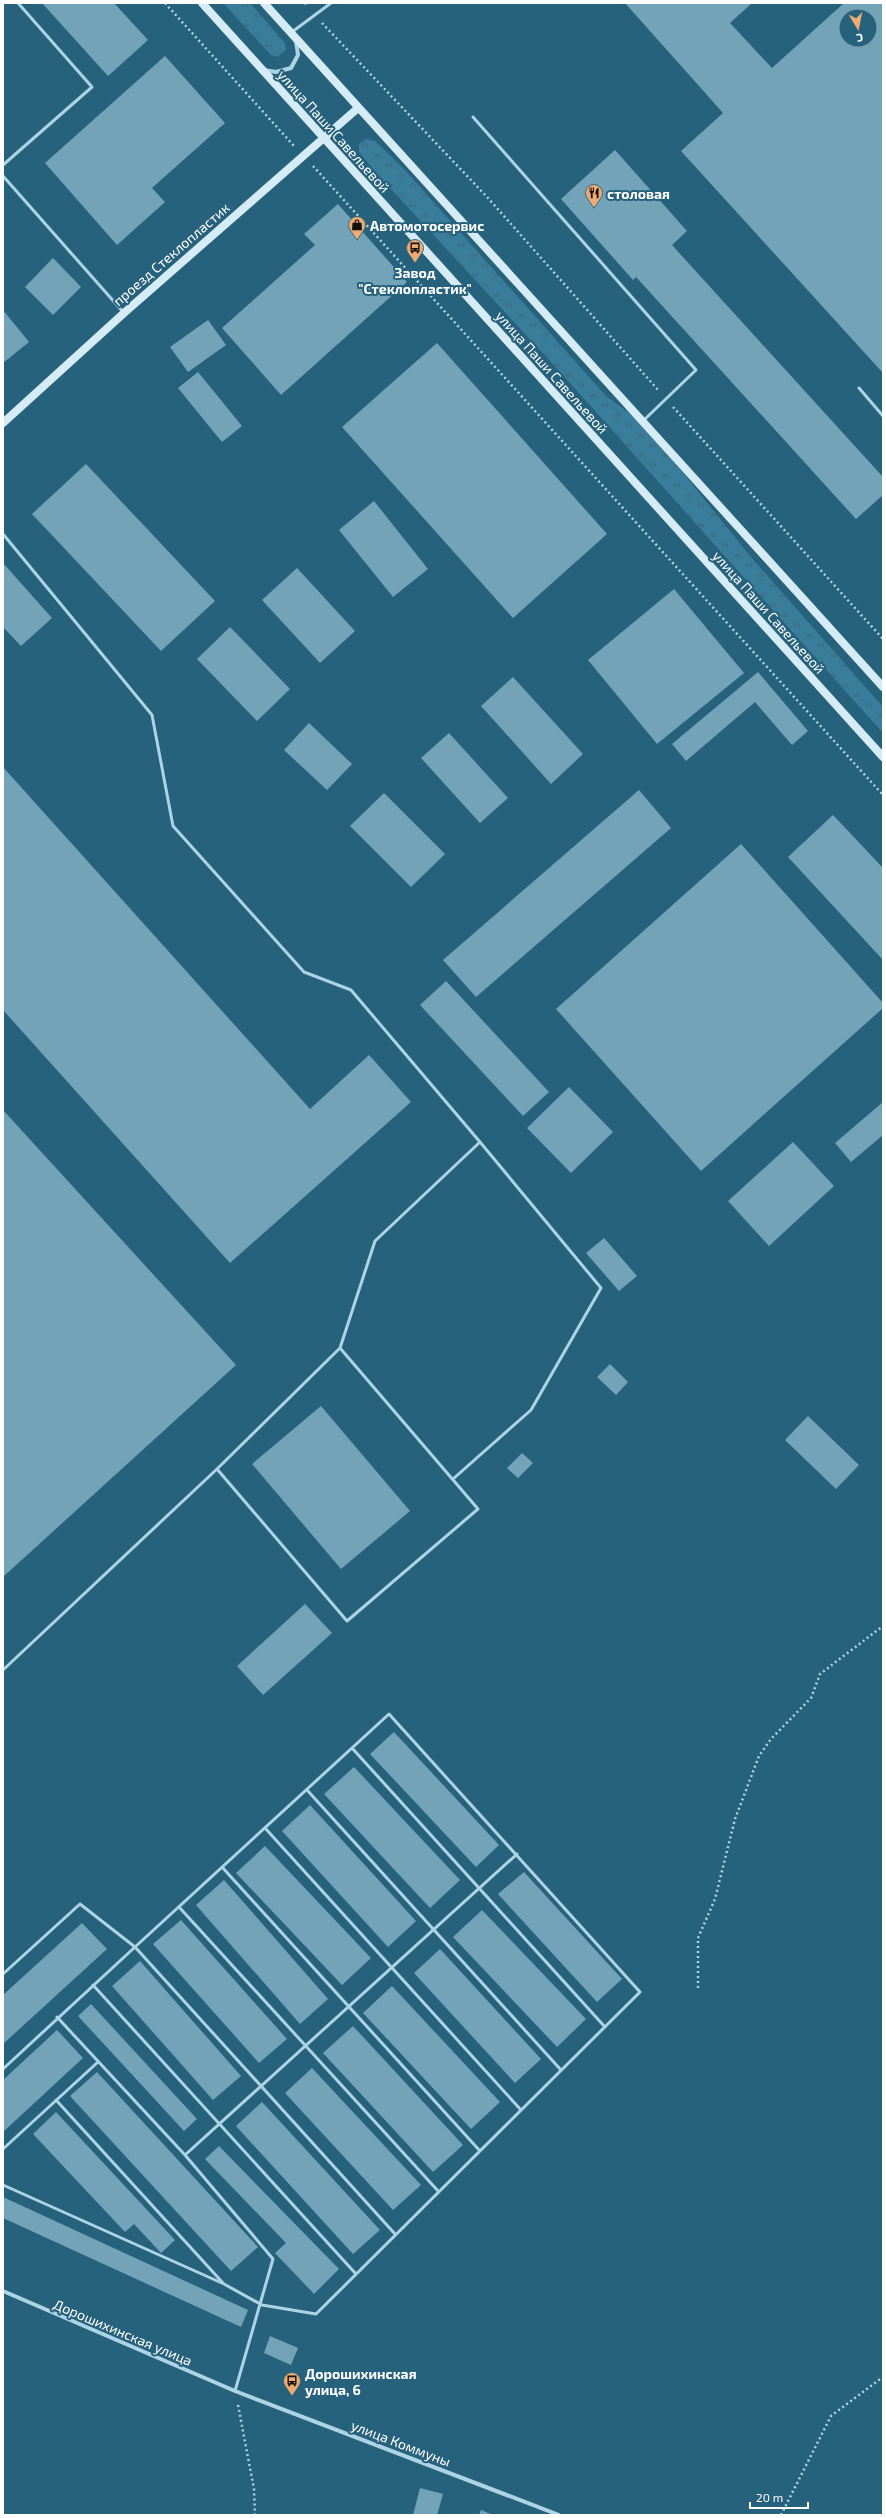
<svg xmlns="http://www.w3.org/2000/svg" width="886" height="2518" viewBox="0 0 886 2518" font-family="'Exo 2',sans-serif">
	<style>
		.grass { fill: url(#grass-tufts) }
		.building { fill: #73a3b8; fill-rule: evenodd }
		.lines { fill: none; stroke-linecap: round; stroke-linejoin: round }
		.path { stroke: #acd4e5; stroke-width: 2.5; stroke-dasharray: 2 3; stroke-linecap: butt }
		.lane { stroke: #acd4e5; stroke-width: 3 }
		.street { stroke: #acd4e5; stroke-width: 4 }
		.secondary { stroke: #d5ebf5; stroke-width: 8 }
		.labels { text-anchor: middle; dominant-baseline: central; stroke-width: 4; stroke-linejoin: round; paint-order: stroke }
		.street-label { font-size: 14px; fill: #fff; stroke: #27627d }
		.poi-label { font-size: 14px; font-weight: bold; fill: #fff; stroke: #27627d; text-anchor: start }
	</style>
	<defs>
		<pattern id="grass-tufts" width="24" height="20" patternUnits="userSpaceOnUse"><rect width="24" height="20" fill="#3a7d9a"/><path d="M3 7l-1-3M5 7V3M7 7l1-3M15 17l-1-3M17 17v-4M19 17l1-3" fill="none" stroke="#436473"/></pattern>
	</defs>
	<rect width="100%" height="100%" fill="#27627d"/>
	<path class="grass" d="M223 3H250L285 43 286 50 278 57 271 55Z
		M366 139 375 141 404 169 606 396 642 422 750 556 883 707V733L562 374 379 176 359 152V144Z"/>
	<path class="building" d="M42 3H114L148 40 108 76Z
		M625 3H752L730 23 772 68 844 3H883V373L681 151 723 113ZM846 16H870V40H846Z
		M165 56 225 123 152 188 165 202 117 245 45 163Z
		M615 150 687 231 672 245 883 477V495L856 519 636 277 633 280 561 199Z
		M338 204 407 282 281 395 222 328 315 245 304 234Z
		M53 258 81 287 53 315 25 287Z
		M3 310 29 342 3 363Z
		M208 320 226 345 188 372 170 347Z
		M437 343 607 534 513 618 342 427Z
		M198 372 242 426 222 442 178 388Z
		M86 464 215 601 161 651 32 514Z
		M374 501 428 569 393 597 339 530Z
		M3 563 52 618 21 646 3 627Z
		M297 568 355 631 320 663 262 600Z
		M674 589 744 673 657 744 588 660Z
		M230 627 290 689 257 721 197 659Z
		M758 672 808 731 792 745 755 702 686 761 672 744Z
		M513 677 583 754 551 784 481 706Z
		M309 723 352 764 327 790 284 750Z
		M449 733 508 798 480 823 421 758Z
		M3 767 310 1109 369 1055 411 1102 230 1263 3 1010Z
		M639 790 671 828 476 997 443 960Z
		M384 793 445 854 411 887 350 826Z
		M833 815 883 868V960L788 857Z
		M741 844 883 1003V1008L701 1171 556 1009Z
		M446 981 549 1092 523 1116 420 1005Z
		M569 1087 613 1132 571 1173 527 1128Z
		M883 1102V1135L851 1162 835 1143Z
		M3 1110 236 1365 3 1577Z
		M793 1142 834 1186 769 1246 728 1201Z
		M604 1238 637 1276 619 1291 586 1253Z
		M610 1364 628 1382 616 1395 597 1377Z
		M321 1406 410 1511 341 1569 252 1464Z
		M808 1416 859 1465 836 1489 785 1440Z
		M522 1453 533 1463 518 1478 507 1468Z
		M305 1604 332 1633 263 1695 237 1666Z
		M394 1732 499 1845 476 1867 370 1754Z
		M354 1767 460 1880 430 1908 324 1794Z
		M310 1805 416 1921 388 1947 282 1831Z
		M265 1846 371 1958 342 1985 236 1873Z
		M524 1872 622 1979 597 2002 498 1894Z
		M224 1880 328 1999 300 2024 196 1905Z
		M482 1910 586 2019 557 2047 453 1937Z
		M181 1920 287 2039 259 2063 153 1944Z
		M82 1923 107 1949 3 2044V1995Z
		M440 1949 541 2059 515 2083 414 1973Z
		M140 1961 241 2076 213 2100 112 1986Z
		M392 1986 500 2102 471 2129 363 2013Z
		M91 2004 197 2119 184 2131 78 2016Z
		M353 2026 463 2145 433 2172 323 2053Z
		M57 2030 83 2058 3 2132V2080Z
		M312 2068 421 2185 393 2210 285 2093Z
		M97 2072 258 2247 231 2271 70 2096Z
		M262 2102 380 2230 353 2254 236 2126Z
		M56 2112 175 2240 161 2253 134 2224 125 2232 33 2134Z
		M219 2146 339 2269 314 2294 275 2253 286 2243 205 2159Z
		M3 2197 248 2310 241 2327 3 2218Z
		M270 2336 298 2348 291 2365 264 2353Z
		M420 2488 443 2494 437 2515H413Z
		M481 2510 493 2515H479Z"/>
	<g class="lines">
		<path class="path" d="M165 3 294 146
			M305 3 308 7
			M322 23 488 198 659 391
			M313 166 883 795
			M673 407 883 639
			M698 1988V1938L715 1899 735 1819 759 1756 771 1739 811 1698 820 1674 883 1626
			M238 2405 254 2489 255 2515
			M781 2515 831 2416 883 2377"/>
		<path class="lane" d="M292 32 331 3
			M473 117 696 370 644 420
			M3 165 92 87 18 3
			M3 176 124 313
			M859 388 883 416
			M3 534 152 715 173 826 304 972 351 990 480 1142 375 1241 340 1348 217 1469 3 1670
			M217 1469 347 1621 478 1509 340 1348
			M453 1479 531 1410 601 1288 480 1142
			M352 1748 605 2027
			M307 1790 561 2070
			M265 1828 521 2110
			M222 1867 480 2151
			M179 1907 439 2192
			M3 1974 80 1904 135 1947 389 1714 640 1992 316 2314 262 2305 224 2284 3 2185
			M93 1985 356 2274
			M57 2017 185 2155 273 2259 235 2391
			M3 2069 135 1947 395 2234
			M56 2100 223 2283
			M3 2149 98 2062
			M185 2155 517 1854"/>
		<path class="street" d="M264 70 276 72 291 68 298 55 296 41
			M3 2291 235 2391 559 2515"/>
		<path class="secondary" d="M202 3 883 757
			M264 3 883 687
			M3 423 124 313 358 108"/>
	</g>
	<defs>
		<symbol id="restaurant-pin" viewBox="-11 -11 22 30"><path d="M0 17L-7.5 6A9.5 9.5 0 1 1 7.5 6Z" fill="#edab72" stroke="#27627d"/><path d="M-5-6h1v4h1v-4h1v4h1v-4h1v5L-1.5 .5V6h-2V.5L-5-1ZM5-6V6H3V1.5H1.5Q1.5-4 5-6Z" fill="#111"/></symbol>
		<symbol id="shop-pin" viewBox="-11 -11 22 30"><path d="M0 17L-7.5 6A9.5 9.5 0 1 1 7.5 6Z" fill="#edab72" stroke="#27627d"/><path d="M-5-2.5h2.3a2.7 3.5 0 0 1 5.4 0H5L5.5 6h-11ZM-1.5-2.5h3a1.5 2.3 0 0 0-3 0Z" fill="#111"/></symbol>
		<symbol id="bus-pin" viewBox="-11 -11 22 30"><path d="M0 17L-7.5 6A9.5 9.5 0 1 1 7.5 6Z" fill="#edab72" stroke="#27627d"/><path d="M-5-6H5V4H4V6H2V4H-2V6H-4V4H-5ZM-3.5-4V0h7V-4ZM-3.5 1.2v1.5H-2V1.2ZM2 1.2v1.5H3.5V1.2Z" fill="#111"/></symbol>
	</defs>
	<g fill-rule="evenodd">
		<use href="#restaurant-pin" x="584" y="183" width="20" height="27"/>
		<use href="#shop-pin" x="347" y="215" width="20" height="27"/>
		<use href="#bus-pin" x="405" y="238" width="20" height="27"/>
		<use href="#bus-pin" x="282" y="2371" width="20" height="27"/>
	</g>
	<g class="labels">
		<g class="street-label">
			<text transform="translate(334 131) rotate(48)">улица Паши Савельевой</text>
			<text transform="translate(171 254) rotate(-41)">проезд Стеклопластик</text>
			<text transform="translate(552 372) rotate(48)">улица Паши Савельевой</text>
			<text transform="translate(769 612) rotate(48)">улица Паши Савельевой</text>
			<text transform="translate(123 2332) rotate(23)">Дорошихинская улица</text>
			<text transform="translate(401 2443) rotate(21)">улица Коммуны</text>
		</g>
		<g class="poi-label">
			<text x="607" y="193">столовая</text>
			<text x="370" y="225">Автомотосервис</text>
			<text x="415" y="272" text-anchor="middle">Завод<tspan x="415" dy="16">"Стеклопластик"</tspan></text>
			<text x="305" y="2373">Дорошихинская<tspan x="305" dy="16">улица, 6</tspan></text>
		</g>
	</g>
	<rect width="886" height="2518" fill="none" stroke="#ffffff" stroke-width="8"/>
	<g transform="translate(858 28) rotate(170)"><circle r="19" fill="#27627d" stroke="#7da1b1"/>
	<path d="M0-3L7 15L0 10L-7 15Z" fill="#edab72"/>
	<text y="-6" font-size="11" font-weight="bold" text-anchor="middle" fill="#ffffff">С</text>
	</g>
	<path d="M750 2502v6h58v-6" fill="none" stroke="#ffffff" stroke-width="2"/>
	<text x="756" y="2502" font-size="12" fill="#ffffff" stroke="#27627d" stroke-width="3" paint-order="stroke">20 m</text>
</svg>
